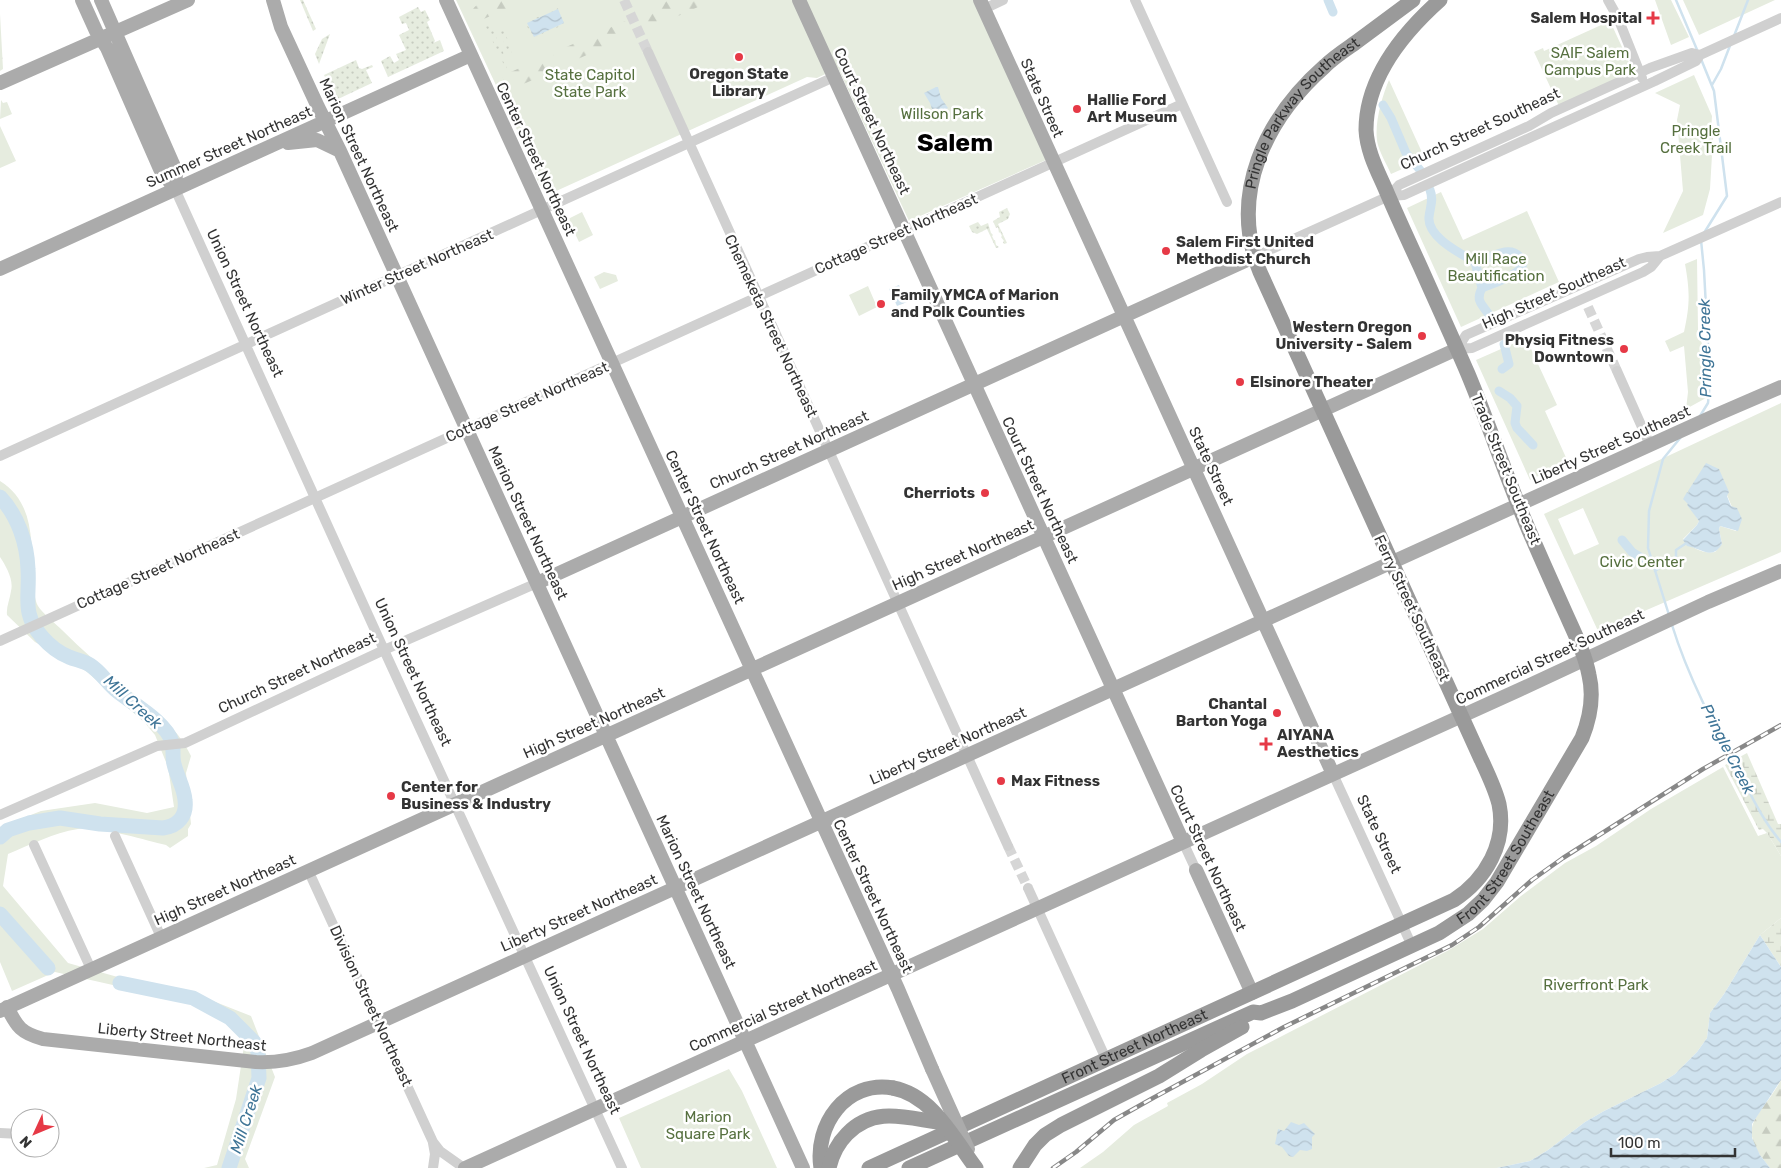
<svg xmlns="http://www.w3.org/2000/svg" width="1781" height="1168" viewBox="0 0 1781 1168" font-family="Rubik,sans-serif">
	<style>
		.green { fill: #e6ecdf; fill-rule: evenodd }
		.forest { fill: url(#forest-firs) }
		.wetland { fill: url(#wetland-marsh) }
		.garden { fill: url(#garden-dots) }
		.water { fill: url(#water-waves) }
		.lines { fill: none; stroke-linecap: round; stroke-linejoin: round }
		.stream { stroke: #cfe2ee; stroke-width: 2.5 }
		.canal { stroke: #cfe2ee; stroke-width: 9 }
		.river { stroke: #cfe2ee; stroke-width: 15 }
		.minor-tunnel { stroke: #d6d6d6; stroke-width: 10; stroke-dasharray: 10 5; stroke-linecap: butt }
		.minor { stroke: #d0d0d0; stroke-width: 10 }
		.major { stroke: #ababab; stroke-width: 14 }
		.highway { stroke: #9a9a9a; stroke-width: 15 }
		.rail-casing { stroke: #888; stroke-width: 4.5 }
		.rail { stroke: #fff; stroke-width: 2.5; stroke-dasharray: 8; stroke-linecap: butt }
		.major-bridge { stroke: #ababab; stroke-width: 14 }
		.highway-bridge { stroke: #9a9a9a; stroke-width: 15 }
		.poi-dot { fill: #e63946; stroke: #fff; stroke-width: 2 }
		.labels { text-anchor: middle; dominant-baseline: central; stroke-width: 5; stroke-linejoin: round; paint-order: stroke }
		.poi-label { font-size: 15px; font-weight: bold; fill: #333; stroke: #fff; text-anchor: start }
		.park-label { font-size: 15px; fill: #56703f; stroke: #fff }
		.street-label { font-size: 15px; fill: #333; stroke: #fff }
		.water-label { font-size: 16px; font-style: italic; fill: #3f7597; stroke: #fff }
		.town-label { font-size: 25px; font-weight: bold; fill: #000; stroke: #fff }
	</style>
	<defs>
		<pattern id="forest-firs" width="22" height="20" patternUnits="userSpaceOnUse" patternTransform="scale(1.25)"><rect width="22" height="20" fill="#e6ecdf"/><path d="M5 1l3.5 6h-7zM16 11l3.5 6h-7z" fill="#c6cbc0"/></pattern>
		<pattern id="wetland-marsh" width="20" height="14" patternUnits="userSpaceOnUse" patternTransform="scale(1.25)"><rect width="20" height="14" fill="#e6ecdf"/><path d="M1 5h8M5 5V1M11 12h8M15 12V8" fill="none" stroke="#c6cbc0"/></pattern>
		<pattern id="garden-dots" width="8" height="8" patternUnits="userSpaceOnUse" patternTransform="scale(1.25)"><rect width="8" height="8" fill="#e6ecdf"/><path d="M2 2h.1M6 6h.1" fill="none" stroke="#c6cbc0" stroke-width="1.8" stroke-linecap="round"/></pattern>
		<pattern id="water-waves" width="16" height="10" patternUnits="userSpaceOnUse" patternTransform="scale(1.25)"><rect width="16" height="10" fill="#cfe2ee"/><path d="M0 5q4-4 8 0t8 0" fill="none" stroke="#b2c2cd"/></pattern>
	</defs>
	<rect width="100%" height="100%" fill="#fff"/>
	<path class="green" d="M456 0H973L1046 160 909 221 838 68 817 78 807 77 554 192H547C538 187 535 175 534 166Z
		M1655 0H1671L1689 37 1671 45Z
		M1683 0H1775L1699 35Z
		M1610 21 1633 71 1559 106 1534 52 1543 48 1544 51Z
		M1694 75 1712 116 1711 131 1713 138 1710 189 1703 215 1663 233 1683 191 1677 120 1680 105 1655 93Z
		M1389 80 1425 159 1391 174C1387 165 1381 155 1378 145 1373 127 1382 96 1389 80Z
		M1 100 3 103 7 102 12 114 0 119Z
		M0 126 16 161 0 168Z
		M1441 192 1463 240 1527 211 1559 282 1461 327 1407 208Z
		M582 212 593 235 579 242 568 219Z
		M1697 259 1698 330 1702 344V381L1706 398 1686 409 1688 392 1684 346 1670 352 1665 341 1684 332C1690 305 1690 291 1685 264Z
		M604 272 616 275 618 281 600 289 594 277Z
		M868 286 877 307 859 316 849 295Z
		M1526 338 1557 405 1545 411 1568 462 1530 480 1476 360Z
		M1781 403V552L1598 631 1544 514ZM1729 492 1727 495 1732 507 1735 509 1736 531 1720 526 1719 529 1722 544 1715 552C1703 554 1692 548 1683 539L1697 525 1699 521 1688 504 1687 493 1689 494ZM1583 508 1599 544 1574 555 1558 519Z
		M0 481C36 504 30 542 34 580 34 587 34 599 38 606 42 613 56 624 62 630 82 650 103 668 124 686 150 707 177 726 191 756L186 773 191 824 188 829V836L170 848 166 845C143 840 100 826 78 829 53 833 30 845 8 854L3 886 68 963 139 983 185 990 251 1016 275 1077 245 1159 249 1168H204L217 1165 236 1099 245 1039 226 1019 184 1001 55 972 12 991 0 962V827L41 811 95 803 147 813 174 807 168 767 155 735 145 723 86 671 35 642 7 615C6 607 10 599 11 591 14 580 6 566 0 557Z
		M1723 767 1758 836 1767 833 1781 856V918L1760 935 1724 994 1710 1013 1707 1038 1697 1052 1675 1074 1661 1083 1604 1111 1585 1122 1548 1150 1530 1161 1497 1168H1080L1103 1152 1134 1125 1168 1106 1167 1103 1202 1084 1247 1054 1449 950 1483 929 1521 896 1565 863 1596 846 1651 809Z
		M729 1069 742 1091 777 1168H641L619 1118Z"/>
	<path class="forest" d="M488 0H526L477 22 472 11C474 6 480 3 488 0Z
		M669 0H706V1L697 5 698 7 654 27 653 25 646 29 639 14Z
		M0 14 3 69 0 71Z
		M625 21 632 35 571 62 568 55 573 53 570 48 565 50 564 48Z
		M553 53 554 55 548 58 551 63 557 60 560 68 512 89 507 87 502 76Z
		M1781 1080V1168H1770C1733 1124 1760 1119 1781 1080Z"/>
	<path class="wetland" d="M1747 753 1778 824H1781V856L1767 833 1763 829 1759 830 1725 765Z
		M1781 918V967L1760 935Z"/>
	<path class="garden" d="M300 0H303L316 29 313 31Z
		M418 7 421 12 425 10 430 20 427 22 435 41 433 43 440 40 444 51 388 77 381 61 390 56 394 63 399 60 396 54 406 50 399 35 409 30 406 23 402 24 399 17Z
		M558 8 565 24 533 38 526 24 527 22Z
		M484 23 491 26 508 63 506 69Z
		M498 29 504 31 512 50 510 56Z
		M330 34 319 64 315 54 322 39Z
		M356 60 359 68 362 69 372 65 373 67 366 70 372 83 336 100 324 75Z
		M1007 208 1010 214 1008 219 998 224 1007 243 1004 244 1003 242 1004 241 1001 237 1002 236 1000 232 999 233 998 227 996 228 993 221 1000 217 999 212Z
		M978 222 981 226 988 223 991 233 993 235 992 236 994 240H995L996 245 999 247 996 248 987 229 977 234 972 232 969 226Z"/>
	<path class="water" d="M558 9 564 23 534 37 527 23Z
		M936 87H938L941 98 948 108 934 115 930 103 924 93Z
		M899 285 907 302 897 306 889 289Z
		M1706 463 1719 469 1729 492 1727 496 1731 506 1737 508 1742 519 1738 531 1720 526 1719 529 1722 544C1712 561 1701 548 1687 546L1683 540 1697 525 1699 521 1687 505 1688 504 1683 499 1687 492 1689 493 1688 491Z
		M1760 935 1781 967V1080L1752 1124V1138L1760 1155 1770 1168H1497L1530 1161 1548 1150 1585 1122 1604 1111 1661 1083 1675 1074 1697 1052 1707 1038 1710 1013 1724 994Z
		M1291 1122 1299 1125 1304 1123 1315 1134 1312 1137V1149L1307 1151 1300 1150 1293 1157 1289 1156 1282 1147 1275 1144 1278 1129 1284 1131Z"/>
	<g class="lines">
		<path class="stream" d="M1676 0 1698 52
			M1734 36 1748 0
			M1701 59 1714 91 1727 196 1704 233
			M1712 85 1721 69 1731 43
			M1700 416 1708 403 1710 382 1704 270 1701 240
			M1655 571 1676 557V550L1685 544
			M1669 615 1648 548 1649 511 1663 459 1681 437
			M1672 625C1688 677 1715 728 1741 776 1753 799 1764 822 1781 842"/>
		<path class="canal" d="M1328 0 1333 12
			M1383 105 1391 118 1406 153 1420 170
			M1430 190C1434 200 1430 207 1429 217 1427 237 1460 253 1475 262 1485 260 1495 254 1505 252 1511 251 1515 252 1519 256 1536 271 1491 284 1482 288 1474 303 1485 306 1491 318
			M1475 262 1482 288
			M1502 369 1509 364 1504 344
			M1499 391 1510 398 1517 406 1515 423 1517 428 1533 445
			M1622 540 1632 552 1652 564"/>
		<path class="river" d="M0 497C18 516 27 543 28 569 30 597 21 613 42 637 49 645 59 653 69 657 76 660 84 661 90 665 101 672 107 683 117 691 133 704 166 722 172 742 174 749 172 757 174 764 177 777 184 787 185 800 187 816 178 826 163 828L100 824 60 818 29 823 8 830 0 837
			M0 914 48 968
			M120 983 193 998 230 1018 254 1042 258 1052 259 1078 229 1168"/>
		<path class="minor-tunnel" d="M624 0 648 52
			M1588 307 1617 371
			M1008 846 1028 888"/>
		<path class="minor" d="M1135 0 1227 202
			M1608 0 1618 18 1642 78
			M984 9 1003 0
			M648 52 1008 846
			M175 189 384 650 622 1168
			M1389 196 1399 185 1529 126 1551 113 1650 68 1692 53 1700 55
			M1254 257 1389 196 1404 195 1655 81 1696 61 1700 55 1781 18
			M1457 349 1472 348 1643 272 1651 267 1660 256 1781 202
			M1457 349 1466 335 1639 259 1647 257 1660 256
			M1617 371 1650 445
			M0 456 834 77
			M0 641 1182 104
			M1333 774 1412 946
			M0 815 157 746 185 743 384 650 537 583
			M115 836 161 937
			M1183 842 1196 870
			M34 845 91 969
			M308 870 433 1142 440 1151 464 1168
			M1028 888 1106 1059
			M0 1133 20 1134
			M433 1168 435 1154 433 1143"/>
		<path class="major" d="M82 0 96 31 107 48 160 169 175 189
			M101 0 173 164 176 173 175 189
			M273 0 281 27 318 107 340 151 803 1168
			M446 0 898 989 932 1069
			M799 0 1183 842
			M980 0 1333 774
			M0 83 188 0
			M288 143 317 140 340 151
			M0 269 471 55
			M537 583 1254 257
			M1196 870 1252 993
			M7 1007C17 1027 21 1033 43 1039L256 1062C277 1063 293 1060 312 1053L1716 415 1781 387
			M0 1011 1457 349
			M465 1168 1519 690 1708 602 1781 571"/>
		<g class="highway">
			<path d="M821 1168C814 1125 846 1080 893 1088"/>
			<path d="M829 1168C832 1155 838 1143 847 1134 878 1102 915 1122 953 1124"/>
			<path id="s1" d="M869 1168 1454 900C1486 879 1507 843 1499 804 1495 788 1487 772 1480 757L1260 272C1228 194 1266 118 1325 66 1334 57 1345 50 1355 43 1374 29 1394 14 1413 0"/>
			<path id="s2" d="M909 1168 1253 1012 1261 1013 1292 1001 1439 933 1468 914 1483 900 1497 882 1582 738C1590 718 1594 696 1589 675 1585 654 1575 634 1566 614 1552 583 1538 552 1525 521 1505 473 1488 422 1468 374 1452 337 1436 302 1420 266 1408 240 1396 214 1385 188 1377 170 1367 151 1366 130 1366 78 1403 33 1440 0"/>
			<path d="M1020 1168 1035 1145 1045 1135 1061 1125 1159 1076 1201 1050 1242 1027"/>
		</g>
		<defs>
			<path id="rail" d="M1053 1168 1076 1152 1114 1120 1153 1098 1284 1027 1452 945 1479 927 1532 880 1563 858 1703 769 1781 725"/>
		</defs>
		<use href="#rail" class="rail-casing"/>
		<use href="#rail" class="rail"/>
		<path class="major-bridge" d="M932 1069 968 1149"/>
		<path class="highway-bridge" d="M893 1088C932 1095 954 1139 976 1168"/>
	</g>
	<g class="poi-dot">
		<path d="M1650.5 10.5h5v5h5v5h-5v5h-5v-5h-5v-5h5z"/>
		<circle cx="739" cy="57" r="5"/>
		<circle cx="1077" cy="109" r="5"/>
		<circle cx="1166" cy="251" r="5"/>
		<circle cx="881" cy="304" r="5"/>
		<circle cx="1422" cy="336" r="5"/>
		<circle cx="1624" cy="349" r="5"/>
		<circle cx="1240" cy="382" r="5"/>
		<circle cx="985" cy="493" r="5"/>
		<circle cx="1277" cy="713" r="5"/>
		<path d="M1263.5 736.5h5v5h5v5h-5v5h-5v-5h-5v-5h5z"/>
		<circle cx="1001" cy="781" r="5"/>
		<circle cx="391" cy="796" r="5"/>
	</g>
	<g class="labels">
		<g class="poi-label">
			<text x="1642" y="18" text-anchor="end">Salem Hospital</text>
			<text x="739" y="74" text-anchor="middle">Oregon State<tspan x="739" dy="17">Library</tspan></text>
			<text x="1087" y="100">Hallie Ford<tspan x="1087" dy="17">Art Museum</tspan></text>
			<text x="1176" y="242">Salem First United<tspan x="1176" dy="17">Methodist Church</tspan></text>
			<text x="891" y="295">Family YMCA of Marion<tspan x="891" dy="17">and Polk Counties</tspan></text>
			<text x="1412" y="327" text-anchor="end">Western Oregon<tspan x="1412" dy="17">University - Salem</tspan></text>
			<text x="1614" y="340" text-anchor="end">Physiq Fitness<tspan x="1614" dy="17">Downtown</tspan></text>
			<text x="1250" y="382">Elsinore Theater</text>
			<text x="975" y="493" text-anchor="end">Cherriots</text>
			<text x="1267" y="704" text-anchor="end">Chantal<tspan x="1267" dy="17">Barton Yoga</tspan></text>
			<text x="1277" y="735">AIYANA<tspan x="1277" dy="17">Aesthetics</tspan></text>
			<text x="1011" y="781">Max Fitness</text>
			<text x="401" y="787">Center for<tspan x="401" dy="17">Business &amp; Industry</tspan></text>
		</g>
		<g class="park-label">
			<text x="1590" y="53">SAIF Salem<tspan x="1590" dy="17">Campus Park</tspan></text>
			<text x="590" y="75">State Capitol<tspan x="590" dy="17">State Park</tspan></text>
			<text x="942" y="114">Willson Park</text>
			<text x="1696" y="131">Pringle<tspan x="1696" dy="17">Creek Trail</tspan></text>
			<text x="1496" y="259">Mill Race<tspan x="1496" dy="17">Beautification</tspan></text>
			<text x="1642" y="562">Civic Center</text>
			<text x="1596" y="985">Riverfront Park</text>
			<text x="708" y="1117">Marion<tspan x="708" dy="17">Square Park</tspan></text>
		</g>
		<g class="street-label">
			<text transform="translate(1042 98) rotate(66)">State Street</text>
			<text stroke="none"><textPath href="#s1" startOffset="1518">Pringle Parkway Southeast</textPath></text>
			<text transform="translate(872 121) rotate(65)">Court Street Northeast</text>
			<text transform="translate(1480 129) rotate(-25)">Church Street Southeast</text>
			<text transform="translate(229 147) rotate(-24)">Summer Street Northeast</text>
			<text transform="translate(359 155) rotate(65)">Marion Street Northeast</text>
			<text transform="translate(536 159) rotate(65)">Center Street Northeast</text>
			<text transform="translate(896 234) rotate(-24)">Cottage Street Northeast</text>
			<text transform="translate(417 267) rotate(-24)">Winter Street Northeast</text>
			<text transform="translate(1554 293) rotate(-24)">High Street Southeast</text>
			<text transform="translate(245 303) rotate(65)">Union Street Northeast</text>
			<text transform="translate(771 326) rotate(65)">Chemeketa Street Northeast</text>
			<text transform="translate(527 402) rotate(-24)">Cottage Street Northeast</text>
			<text transform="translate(1611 445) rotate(-24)">Liberty Street Southeast</text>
			<text transform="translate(789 450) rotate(-24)">Church Street Northeast</text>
			<text transform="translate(1211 466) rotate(65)">State Street</text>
			<text transform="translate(1506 469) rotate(68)">Trade Street Southeast</text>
			<text transform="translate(1040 490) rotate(65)">Court Street Northeast</text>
			<text transform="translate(528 523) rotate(65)">Marion Street Northeast</text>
			<text transform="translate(705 527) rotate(65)">Center Street Northeast</text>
			<text transform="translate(963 555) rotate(-24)">High Street Northeast</text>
			<text transform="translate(158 569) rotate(-24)">Cottage Street Northeast</text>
			<text transform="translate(1412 608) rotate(65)">Ferry Street Southeast</text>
			<text transform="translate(1550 657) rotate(-25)">Commercial Street Southeast</text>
			<text transform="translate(413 672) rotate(65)">Union Street Northeast</text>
			<text transform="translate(297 673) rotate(-25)">Church Street Northeast</text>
			<text transform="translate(594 723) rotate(-24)">High Street Northeast</text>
			<text transform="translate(948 746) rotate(-24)">Liberty Street Northeast</text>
			<text transform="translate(1379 834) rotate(65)">State Street</text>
			<text stroke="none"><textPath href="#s2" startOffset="684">Front Street Southeast</textPath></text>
			<text transform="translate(1208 858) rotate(65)">Court Street Northeast</text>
			<text transform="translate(225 890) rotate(-24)">High Street Northeast</text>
			<text transform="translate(696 892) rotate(65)">Marion Street Northeast</text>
			<text transform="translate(873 896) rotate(65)">Center Street Northeast</text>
			<text transform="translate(579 913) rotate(-24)">Liberty Street Northeast</text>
			<text transform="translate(371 1006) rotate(65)">Division Street Northeast</text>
			<text transform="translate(783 1006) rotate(-24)">Commercial Street Northeast</text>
			<text transform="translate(182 1037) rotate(6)">Liberty Street Northeast</text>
			<text transform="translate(582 1040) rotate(65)">Union Street Northeast</text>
			<text stroke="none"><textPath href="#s1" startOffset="292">Front Street Northeast</textPath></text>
		</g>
		<g class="water-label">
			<text transform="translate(1705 348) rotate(-91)">Pringle Creek</text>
			<text transform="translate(133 702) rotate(42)">Mill Creek</text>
			<text transform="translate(1728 749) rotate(63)">Pringle Creek</text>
			<text transform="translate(246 1119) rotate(-72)">Mill Creek</text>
		</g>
		<g class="town-label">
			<text x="955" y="142">Salem</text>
		</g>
	</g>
	<g transform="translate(35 1133) rotate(226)"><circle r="24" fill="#ffffff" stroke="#adadad"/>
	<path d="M0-4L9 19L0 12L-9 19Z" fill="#e63946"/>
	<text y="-8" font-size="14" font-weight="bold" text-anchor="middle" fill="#333333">N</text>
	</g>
	<path d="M1611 1148v8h124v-8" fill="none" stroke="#333333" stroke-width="2.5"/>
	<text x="1618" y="1148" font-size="15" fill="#333333" stroke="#ffffff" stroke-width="4" paint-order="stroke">100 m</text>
</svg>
